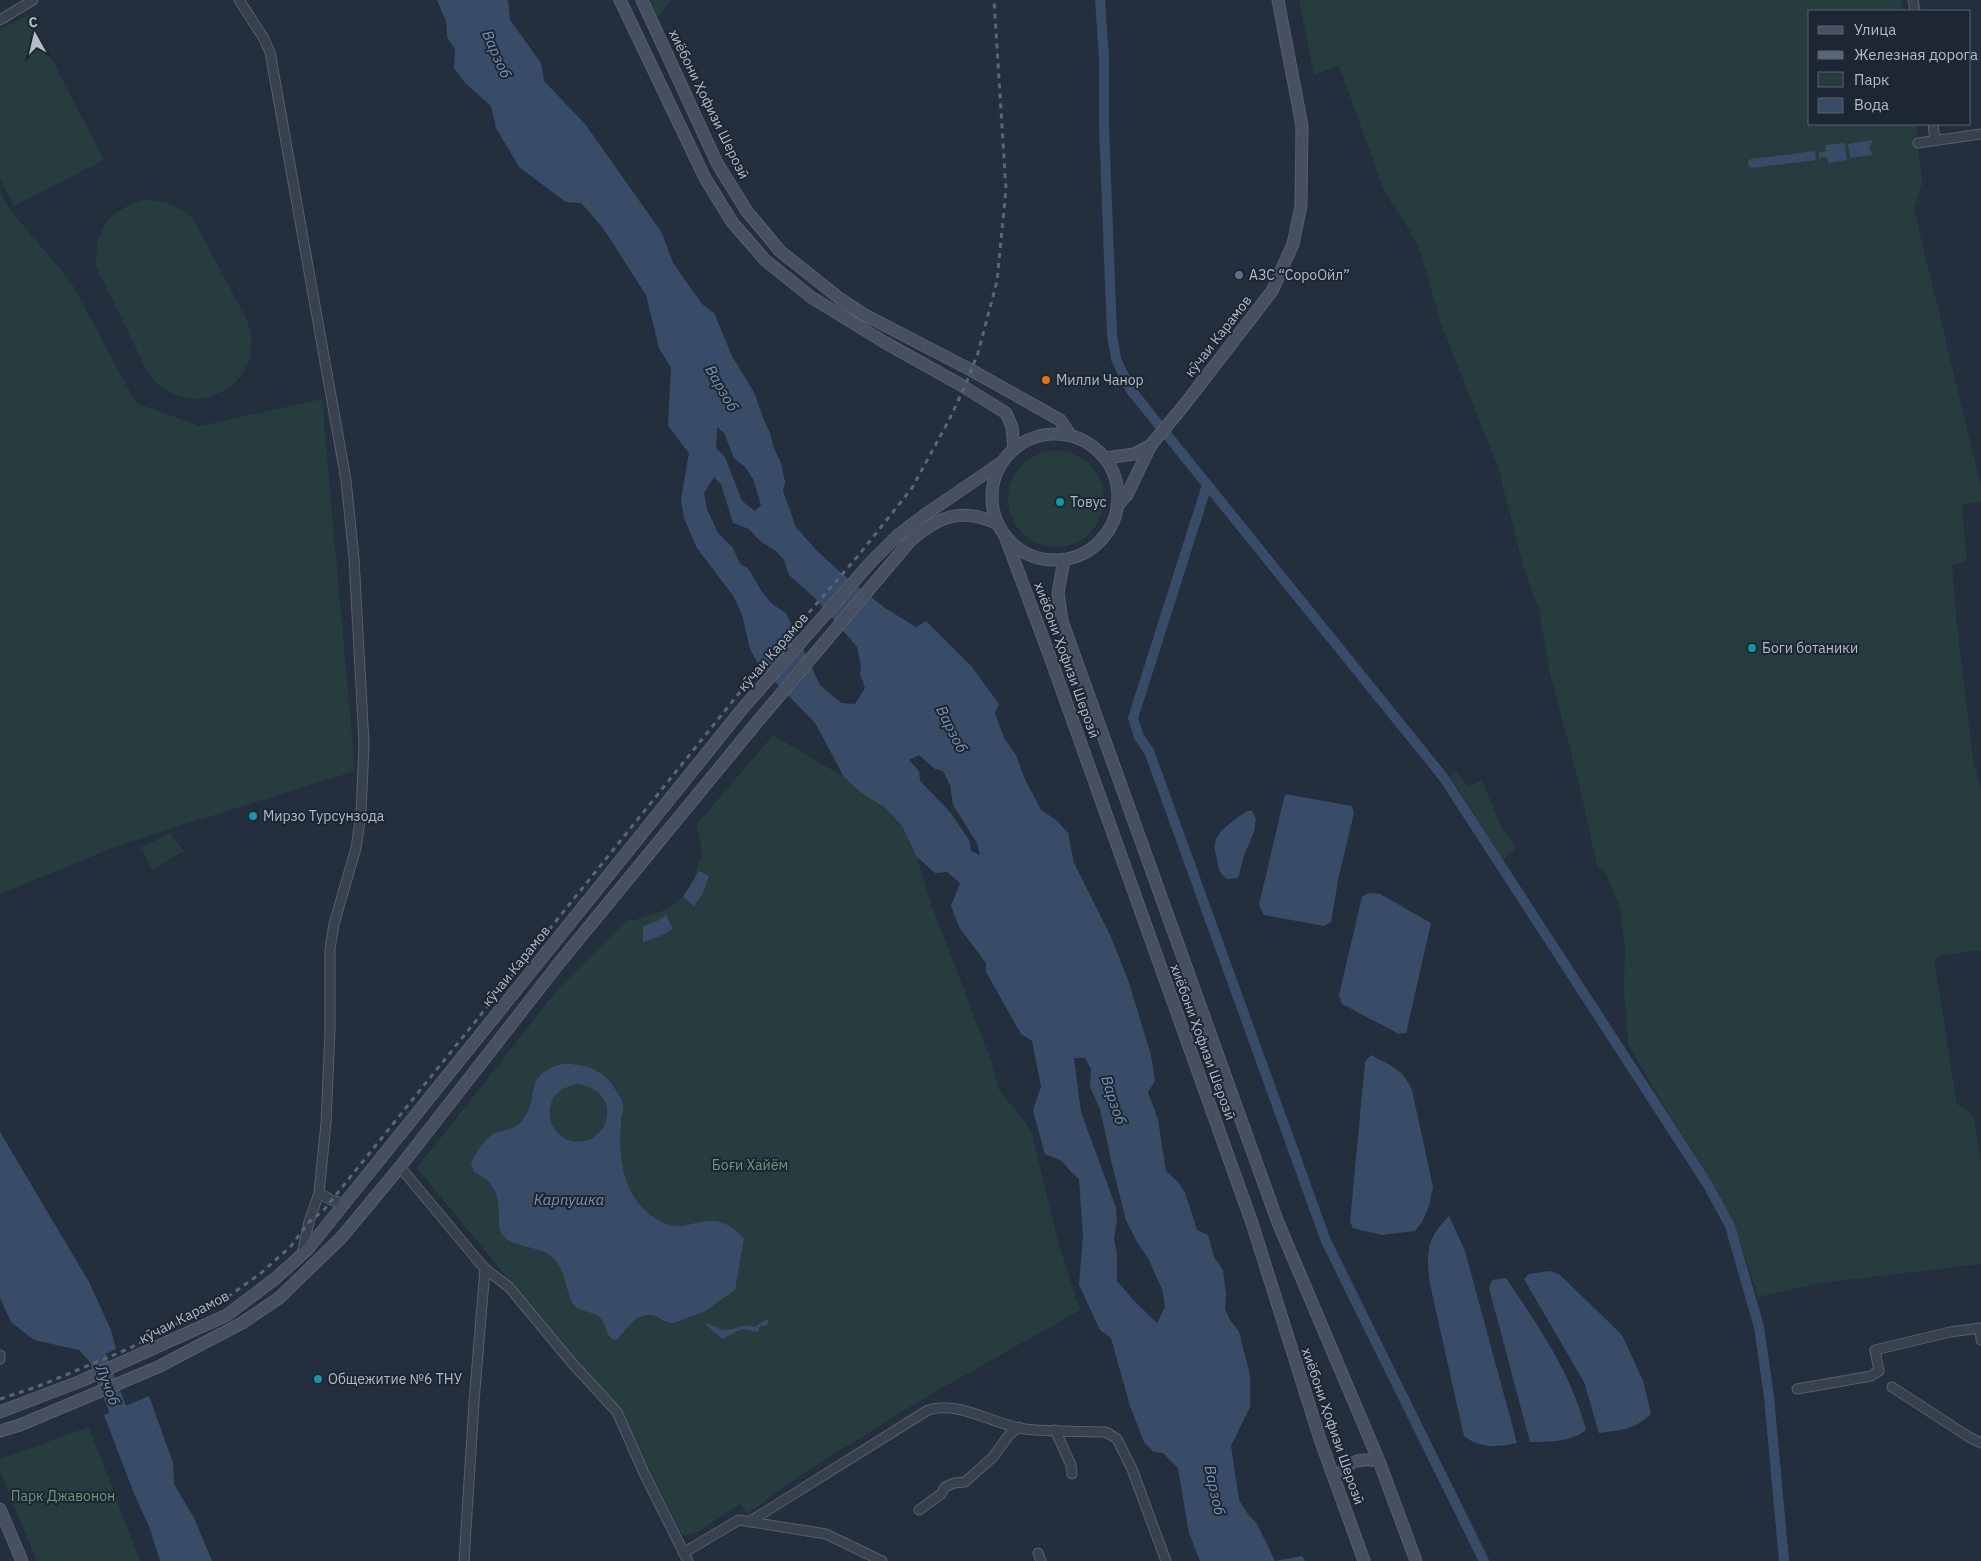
<svg xmlns="http://www.w3.org/2000/svg" width="1981" height="1561" viewBox="0 0 1981 1561" font-family="'IBM Plex Sans',sans-serif">
	<style>
		.green { fill: #263c3f }
		.water { fill: #394c67; fill-rule: evenodd }
		.lines { fill: none; stroke-linecap: round; stroke-linejoin: round }
		.canal { stroke: #394c67; stroke-width: 10 }
		.river { stroke: #394c67; stroke-width: 18 }
		.street-casing { stroke: #565f6c; stroke-width: 11 }
		.secondary-casing { stroke: #565f6c; stroke-width: 13 }
		.street { stroke: #38414e; stroke-width: 9 }
		.secondary { stroke: #465061; stroke-width: 11 }
		.rail { stroke: #5a6575; stroke-width: 3; stroke-dasharray: 5 5; stroke-linecap: butt }
		.service-dot { fill: #5c6f8a; stroke: #1d2633; stroke-width: 2 }
		.food-dot { fill: #e8710a; stroke: #1d2633; stroke-width: 2 }
		.culture-dot { fill: #0f9aa8; stroke: #1d2633; stroke-width: 2 }
		.labels { text-anchor: middle; dominant-baseline: central; stroke-width: 4; stroke-linejoin: round; paint-order: stroke }
		.street-label { font-size: 14px; fill: #b4bcc9; stroke: #1d2633 }
		.poi-label { font-size: 14px; fill: #b4bcc9; stroke: #1d2633; text-anchor: start }
		.park-label { font-size: 14px; fill: #6b9a76; stroke: #1d2633 }
		.water-label { font-size: 15px; font-style: italic; fill: #7c92b1; stroke: #1d2633 }
	</style>
	<rect width="100%" height="100%" fill="#242f3e"/>
	<path class="green" d="M649 0H672L657 18Z
		M1299 0H1901L1903 11H1810V124H1916L1922 183 1914 209 1981 486V501L1962 505 1967 561 1952 565 1957 626 1973 759 1981 789V950L1944 955 1934 959 1957 1104 1974 1116 1981 1163V1264L1820 1283 1758 1297 1740 1241 1718 1192 1665 1108 1628 1044 1624 992 1625 948 1620 909 1606 873 1597 865 1576 771 1549 670 1539 610 1524 569 1498 467 1440 321 1420 250 1407 226 1385 193 1339 66 1314 75Z
		M29 15 104 160 14 206 0 179V29Z
		M0 191 10 210 71 282 136 403 200 426 322 399 355 771 125 843 0 894Z
		M143 200C163 200 176 205 192 217L246 318C250 329 253 341 251 353 244 394 192 412 160 386 155 382 151 376 147 371L96 266C96 228 107 212 143 200Z
		M1008 499a48 48 0 1 1 96 0a48 48 0 1 1-96 0Z
		M773 735 844 777 860 792 884 807 902 826 916 856 932 906 990 1058 999 1090 1031 1130 1059 1245 1080 1310 921 1400 796 1478 747 1514 740 1504 698 1532 683 1536 639 1452 622 1414 611 1398 591 1383 510 1281 417 1168 558 989 627 920H635L668 909 688 893 692 886 702 852 697 824Z
		M1456 771 1468 787 1482 780 1500 825 1516 848 1503 860 1450 776Z
		M170 834 184 851 152 870 141 847Z
		M89 1427 140 1561H37L0 1472V1459Z"/>
	<path class="water" d="M437 0H508L510 20 541 63 544 81 585 124 662 233 673 263 702 304 714 313 732 356 755 394 763 418 770 433 773 446 781 463 785 482 783 491 796 527 816 550 840 572 885 608 916 627 926 621 971 666 999 704 995 713 1004 738 1016 755 1024 777 1041 810 1056 820 1068 833 1074 863 1111 937 1128 980 1151 1055 1155 1081 1148 1092 1158 1120 1166 1171 1178 1182 1185 1193 1197 1230 1208 1235 1214 1257 1223 1270 1226 1294 1225 1309 1230 1320 1239 1332 1250 1375V1407L1231 1446 1239 1500 1248 1514 1257 1524 1275 1561 1302 1556 1305 1561H1200L1189 1533 1178 1468 1163 1453 1154 1452 1144 1442 1130 1406 1111 1338 1100 1330 1079 1285 1083 1236 1079 1179 1071 1172 1062 1161 1045 1154 1033 1111 1041 1086 1032 1041 1021 1034 986 972V963L959 927 951 906 960 883 947 872 935 873 916 856 902 826 884 807 860 792 844 777 815 723 758 664 750 649 742 615 734 597 697 548 684 518 681 499 689 453 668 426 671 368 659 348 646 295 603 228 581 203 566 202 519 167 496 128 491 106 465 83 454 68 455 49 447 37 446 21ZM717 427 724 433 734 458 746 468 753 479 761 505 755 511 742 501 725 457 716 448ZM714 477 721 484 733 523 749 529 760 541 776 551 784 560 789 575 815 598 857 647 861 666 860 674 865 688 855 704 841 703 820 685 786 613 772 604 762 592 748 568 740 564 733 548 718 533 707 509 704 493ZM919 755 935 769 943 771 950 785 953 805 977 843 980 855 971 851 969 840 951 813 920 781 919 771 909 760ZM1074 1058H1085L1091 1069 1090 1087 1100 1109 1113 1169 1126 1220 1137 1242 1148 1258 1162 1289 1165 1307 1157 1323 1135 1302 1117 1281V1255L1114 1238 1117 1221 1116 1208 1081 1112Z
		M1873 140 1869 148 1873 155 1850 158 1848 144Z
		M1845 143 1847 160 1828 163 1827 157 1819 158V152L1826 151 1825 145Z
		M1815 151 1816 160 1752 168 1748 165V161L1751 159Z
		M1285 794 1352 806 1354 813 1339 875 1331 922 1324 926 1264 915 1259 905Z
		M1247 811H1252L1256 819 1254 832 1245 853 1238 878 1227 879C1220 874 1218 868 1217 859 1216 854 1214 848 1215 844 1216 831 1238 817 1247 811Z
		M699 871 709 876 703 893 694 906 683 897Z
		M1369 893 1380 894 1431 923 1406 1033 1399 1034 1342 1004 1339 995 1362 897Z
		M666 915 673 929 658 937 643 942V926L657 921Z
		M1371 1055C1391 1066 1402 1068 1412 1090L1433 1187 1429 1206 1422 1222 1415 1231 1382 1235 1353 1228 1350 1222 1365 1062Z
		M562 1064C587 1063 607 1071 618 1094 620 1097 623 1101 623 1105 624 1109 621 1115 621 1120 619 1147 620 1177 636 1200 646 1214 664 1227 681 1226 692 1225 704 1220 715 1221 727 1222 736 1231 744 1238L735 1290 705 1311 674 1323C665 1324 661 1317 652 1315 636 1313 626 1330 617 1340H613C605 1334 607 1325 601 1319 596 1312 583 1312 575 1307 564 1292 567 1267 550 1255 536 1245 511 1248 502 1234 498 1228 499 1223 499 1215 499 1193 494 1182 474 1172L471 1163C474 1155 487 1136 495 1133 506 1129 514 1130 522 1121 542 1097 520 1077 562 1064ZM578 1084C597 1087 612 1101 606 1121 603 1130 596 1137 588 1140 548 1152 531 1091 578 1084Z
		M0 1132 89 1282 111 1330 116 1349 89 1361 79 1350 34 1340 11 1322 0 1298Z
		M1449 1216 1465 1251 1517 1443C1497 1447 1481 1449 1464 1436L1430 1284C1426 1252 1426 1240 1449 1216Z
		M1550 1271 1559 1274 1622 1335 1643 1381 1651 1414C1634 1430 1621 1430 1599 1433L1584 1382 1524 1279 1529 1274Z
		M1506 1278C1539 1327 1571 1373 1586 1430 1571 1442 1549 1442 1530 1442L1489 1288 1492 1280Z
		M765 1320H769L767 1325 760 1326 758 1332 742 1329 722 1339 706 1325 708 1323C724 1332 726 1331 743 1326 747 1324 751 1327 755 1327Z
		M149 1396 173 1463 174 1484 194 1518 212 1561H160L150 1529 133 1491 104 1415Z"/>
	<g class="lines">
		<path class="canal" d="M1100 0 1104 59V126L1112 335 1116 359 1130 389 1444 778 1708 1185 1730 1226 1759 1327 1769 1397 1784 1561
			M1207 485 1133 718 1139 737 1149 751 1326 1241 1484 1561"/>
		<path class="river" d="M89 1336 126 1430"/>
		<defs>
			<path id="street" d="M239 0 263 37 270 52 346 480 354 558 364 743 361 814 356 848 334 924 330 949V1031L326 1123 319 1193 309 1222 302 1255
				M1913 0 1915 11
				M0 20 33 0
				M1933 124 1935 140
				M1918 143 1981 134
				M400 1167 485 1269 509 1287 572 1363 617 1412 644 1473 688 1561
				M319 1193 331 1200 345 1204
				M0 1355V1359
				M1892 1387 1969 1437 1981 1443
				M1797 1389 1871 1376 1879 1371 1875 1350 1950 1332 1980 1328 1981 1340
				M1055 1430 1071 1465 1072 1474
				M919 1510 941 1494 945 1487 954 1483 965 1482 993 1457 1009 1435 1019 1427
				M749 1522 928 1410C959 1400 994 1425 1025 1429 1052 1432 1079 1431 1106 1432L1117 1439 1132 1469 1166 1561
				M683 1553 739 1520 826 1534 882 1561
				M1038 1553 1041 1561
				M464 1561 474 1402 485 1269"/>
			<path id="secondary" d="M620 0 705 178 732 222 765 260 811 297 884 342 961 385 1006 413 1012 427 1014 449
				M642 0 717 163 746 210 780 251 839 298 863 314 971 370 1060 420 1071 436
				M992 497a63 63 0 1 1 126 0a63 63 0 1 1-126 0Z
				M1105 458 1134 454 1151 445
				M1117 506 1127 495 1151 445 1185 404 1272 291 1293 244 1301 206 1302 126 1278 0
				M1005 536 1049 654 1252 1223 1320 1439 1364 1561
				M1064 560 1058 593 1062 621 1277 1220 1379 1461 1416 1561
				M0 1412 81 1381 227 1315 276 1278 307 1250 743 708 871 562 897 536 926 514 1002 462
				M0 1431 20 1425 158 1367 242 1323 279 1298 341 1238 400 1167 560 962 758 721 910 541C939 516 961 507 998 524
				M1336 1481C1346 1461 1358 1458 1379 1461
				M0 1509 22 1561"/>
		</defs>
		<use href="#street" class="street-casing"/>
		<use href="#secondary" class="secondary-casing"/>
		<use href="#street" class="street"/>
		<use href="#secondary" class="secondary"/>
		<path class="rail" d="M0 1399 39 1386 128 1349 225 1299 261 1273 291 1246 309 1222 323 1211 740 692 858 556 912 488 949 420 965 386 978 353 997 281 1006 189 994 0"/>
	</g>
	<circle class="service-dot" cx="1239" cy="275" r="5"/>
	<circle class="food-dot" cx="1046" cy="380" r="5"/>
	<g class="culture-dot">
		<circle cx="1060" cy="502" r="5"/>
		<circle cx="1752" cy="648" r="5"/>
		<circle cx="253" cy="816" r="5"/>
		<circle cx="318" cy="1379" r="5"/>
	</g>
	<g class="labels">
		<g class="street-label">
			<text transform="translate(709 104) rotate(64)">хиёбони Ҳофизи Шерозӣ</text>
			<text transform="translate(1218 336) rotate(-52)">кӯчаи Карамов</text>
			<text transform="translate(773 652) rotate(-49)">кӯчаи Карамов</text>
			<text transform="translate(1067 660) rotate(70)">хиёбони Ҳофизи Шерозӣ</text>
			<text transform="translate(516 966) rotate(-51)">кӯчаи Карамов</text>
			<text transform="translate(1203 1042) rotate(70)">хиёбони Ҳофизи Шерозӣ</text>
			<text transform="translate(184 1317) rotate(-27)">кӯчаи Карамов</text>
			<text transform="translate(1333 1426) rotate(71)">хиёбони Ҳофизи Шерозӣ</text>
		</g>
		<g class="poi-label">
			<text x="1249" y="275">АЗС “СороОйл”</text>
			<text x="1056" y="380">Милли Чанор</text>
			<text x="1070" y="502">Товус</text>
			<text x="1762" y="648">Боги ботаники</text>
			<text x="263" y="816">Мирзо Турсунзода</text>
			<text x="328" y="1379">Общежитие №6 ТНУ</text>
		</g>
		<g class="park-label">
			<text x="750" y="1165">Боғи Хайём</text>
			<text x="63" y="1496">Парк Джавонон</text>
		</g>
		<g class="water-label">
			<text transform="translate(497 54) rotate(66)">Варзоб</text>
			<text transform="translate(722 388) rotate(60)">Варзоб</text>
			<text transform="translate(952 729) rotate(63)">Варзоб</text>
			<text transform="translate(1114 1100) rotate(72)">Варзоб</text>
			<text x="569" y="1199">Карпушка</text>
			<text transform="translate(108 1385) rotate(69)">Лучоб</text>
			<text transform="translate(1215 1490) rotate(78)">Варзоб</text>
		</g>
	</g>
	<rect x="1808" y="10" width="162" height="115" fill="#1d2633" stroke="#59626f"/>
	<rect x="1818" y="26" width="25" height="8" fill="#465061" stroke="#59626f"/>
	<text x="1854" y="35" font-size="15" fill="#b4bcc9">Улица</text>
	<rect x="1818" y="51" width="25" height="8" fill="#5a6575" stroke="#59626f"/>
	<text x="1854" y="60" font-size="15" fill="#b4bcc9">Железная дорога</text>
	<rect x="1818" y="72" width="25" height="15" fill="#263c3f" stroke="#59626f"/>
	<text x="1854" y="85" font-size="15" fill="#b4bcc9">Парк</text>
	<rect x="1818" y="98" width="25" height="15" fill="#394c67" stroke="#59626f"/>
	<text x="1854" y="110" font-size="15" fill="#b4bcc9">Вода</text>
	<g transform="translate(35 35) rotate(352)" stroke="#1d2633" stroke-width="4" paint-order="stroke">
	<path d="M0-4L9 19L0 12L-9 19Z" fill="#b4bcc9"/>
	<text y="-8" font-size="14" font-weight="bold" text-anchor="middle" fill="#b4bcc9">С</text>
	</g>
</svg>
